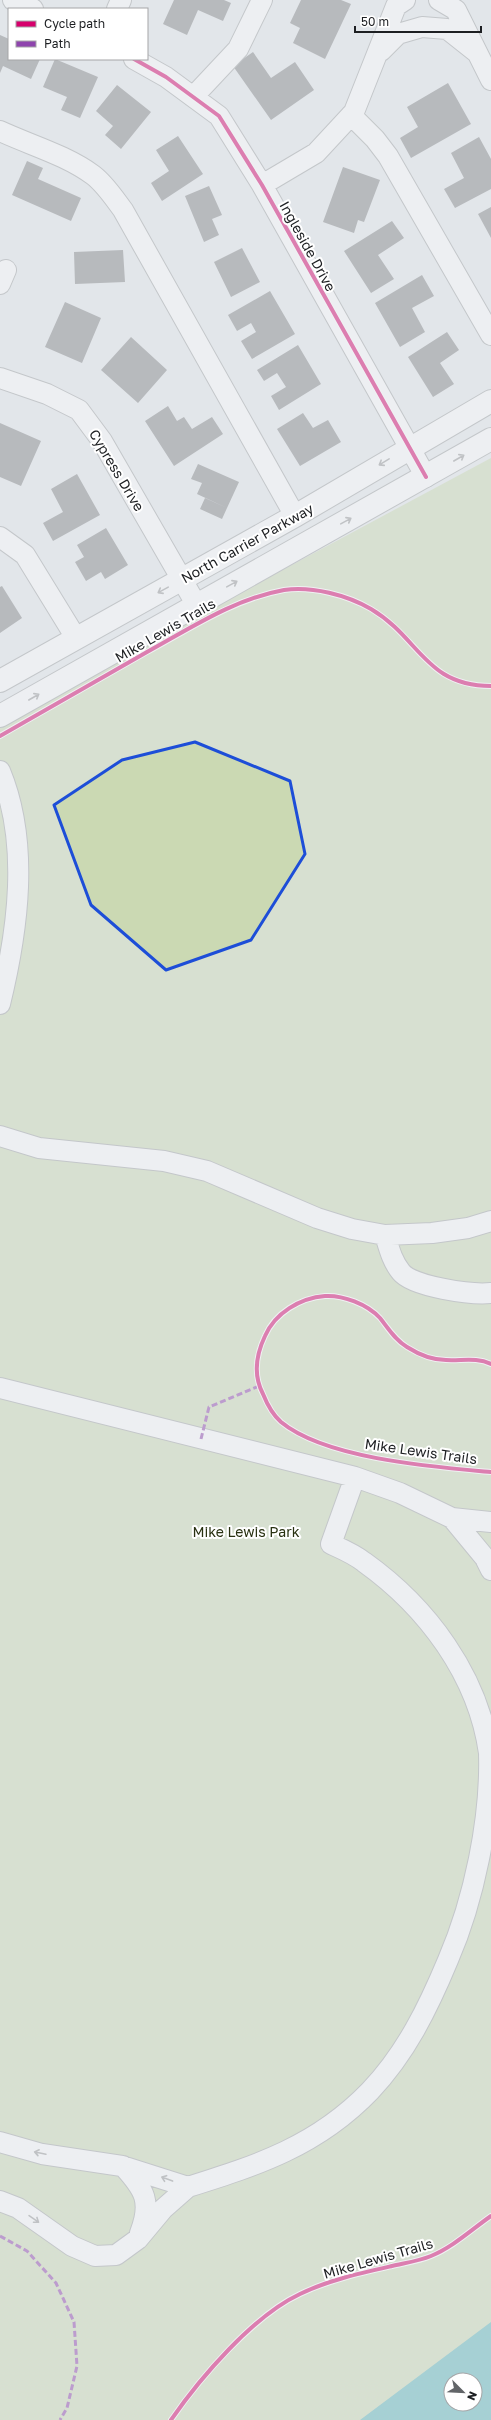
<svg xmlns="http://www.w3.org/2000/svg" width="491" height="2420" viewBox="0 0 491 2420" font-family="'Golos Text',sans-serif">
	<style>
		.green { fill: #cbd9b3 }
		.water { fill: #5eb6ba; fill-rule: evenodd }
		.building { fill: #838588 }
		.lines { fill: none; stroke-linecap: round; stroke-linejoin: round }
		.minor-casing { stroke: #9fa2a5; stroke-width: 22 }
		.major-casing { stroke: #9fa2a5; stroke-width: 24 }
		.minor { stroke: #fbfbfc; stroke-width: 20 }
		.major { stroke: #fbfbfc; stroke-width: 22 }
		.quiet { stroke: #8e44ad; stroke-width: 3; stroke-dasharray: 6 3; stroke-linecap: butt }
		.cycleway-casing { stroke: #fff; stroke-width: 6 }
		.cycleway { stroke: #d6006c; stroke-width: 4 }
		.oneway { stroke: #97989a }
		.marked { fill: none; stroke: #1d4ed8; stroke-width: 3; stroke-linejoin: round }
		.labels { text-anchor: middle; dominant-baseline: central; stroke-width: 4; stroke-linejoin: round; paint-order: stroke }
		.street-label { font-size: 14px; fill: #1d1f22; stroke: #fff }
		.park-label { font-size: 14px; fill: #283111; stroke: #fff }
	</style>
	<rect width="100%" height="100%" fill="#e2e6ea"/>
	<path class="green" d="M491 458V2336L370 2420H0V727L204 612Z"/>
	<path class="water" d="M491 2322V2420H360ZM451 2380H475V2404H451Z"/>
	<path class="building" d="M174 0H224L231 3 223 21 198 10 187 35 163 24Z
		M301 0H341L351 4 325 59 293 43 300 28 290 23Z
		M0 35 9 39V59H40L31 79 3 66 0 73Z
		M253 52 271 78 295 62 314 90 271 120 233 66Z
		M55 59 98 77 80 118 61 110 67 97 43 87Z
		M448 83 471 124 411 158 400 138 418 127 407 107Z
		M117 85 151 112 121 149 105 135 113 126 96 111Z
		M178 136 203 174 162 201 151 183 169 171 156 150Z
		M479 137 491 159V189L455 208 444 189 464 178 451 153Z
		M27 161 43 168 38 179 81 198 71 221 12 195Z
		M343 167 380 180 364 222 358 220 354 233 323 222Z
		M209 186 222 215 212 219 219 235 204 242 185 196Z
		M491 207V238L478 214Z
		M392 221 404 238 378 255 394 279 371 293 344 251Z
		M242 248 260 282 231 297 214 262Z
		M123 250 125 282 75 284 74 252Z
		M422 275 434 296 412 308 425 332 400 347 375 303Z
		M270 291 295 334 252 359 241 341 256 332 251 323 237 331 228 315Z
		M65 302 101 318 82 363 45 347Z
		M447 332 459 350 440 363 454 384 433 397 408 357Z
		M131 337 167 370 138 403 101 370Z
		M298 345 321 384 279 410 271 396 286 387 277 373 264 381 257 370Z
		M168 406 177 421 184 417 192 429 212 417 223 434 174 466 145 421Z
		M303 413 313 428 328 420 341 442 300 466 277 429Z
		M0 423 41 441 21 486 0 477Z
		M198 464 239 482 227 508 197 494 202 483 191 479Z
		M77 474 100 515 53 541 43 523 63 512 51 489Z
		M205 498 227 508 222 519 200 509Z
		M106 528 128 565 105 579 101 572 86 581 75 562 84 557 77 545Z
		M2 586 22 618 0 633V587Z"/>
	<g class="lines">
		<defs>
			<path id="minor" d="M13 0 33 9
				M439 0 456 10 491 80
				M117 9 121 0
				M381 51 398 34 422 27 447 29 476 52
				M134 59 166 77 219 116 262 185 426 477
				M193 97 238 49 262 0
				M351 115 375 139 388 156 491 335
				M0 131C30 145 66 155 93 175 105 184 114 198 123 210L295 516
				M262 185 316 153 354 112 396 6 405 0
				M0 284 6 270
				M0 378 47 394 79 410 102 441 196 604
				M0 537 25 555 76 638
				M0 771C30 843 18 930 0 1004
				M0 1136 39 1148 164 1161 207 1171 317 1218 352 1229 385 1235 432 1233 468 1228 491 1221
				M385 1235C389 1248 392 1261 401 1272 413 1287 472 1295 491 1293
				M0 1388 355 1477 400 1493 452 1518 491 1522
				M452 1518 485 1558 491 1570
				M0 2142 42 2154 122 2166 188 2187 163 2209 138 2239 116 2255 95 2256 72 2246 18 2208 0 2201
				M123 2166C145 2190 152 2202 140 2233
				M188 2187C258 2165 317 2146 370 2091 406 2053 428 2008 448 1960 474 1900 491 1819 489 1753 478 1675 427 1607 364 1562 354 1554 342 1549 331 1544L355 1477"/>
			<path id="major" d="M0 681 295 516 491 401
				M0 716 491 439"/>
		</defs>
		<use href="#minor" class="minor-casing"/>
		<use href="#major" class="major-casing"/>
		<use href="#minor" class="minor"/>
		<use href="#major" class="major"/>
		<path class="quiet" d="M201 1439 209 1407 259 1386
			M0 2236 27 2251 56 2283 74 2322 77 2366 67 2408 60 2420"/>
		<defs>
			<path id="cycleway" d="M134 59 166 77 219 116 262 185 426 477
				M0 736C49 708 98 680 147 652 191 628 234 599 284 590 312 586 347 595 371 609 420 638 425 686 491 686
				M491 1364C477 1357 461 1361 446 1360 432 1360 418 1354 407 1347 395 1340 388 1328 380 1318 367 1304 343 1295 325 1296 300 1298 275 1313 265 1336 256 1355 253 1375 263 1394 267 1404 273 1415 281 1422 326 1459 434 1467 491 1472
				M171 2420C200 2378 253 2316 300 2294 329 2280 361 2273 392 2266 405 2263 419 2261 431 2256 453 2247 471 2230 491 2216"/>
		</defs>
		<use href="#cycleway" class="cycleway-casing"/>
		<use href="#cycleway" class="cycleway"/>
	</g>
	<defs><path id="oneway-shaft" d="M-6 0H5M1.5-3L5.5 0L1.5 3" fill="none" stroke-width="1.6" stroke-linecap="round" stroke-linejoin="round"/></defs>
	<g class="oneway">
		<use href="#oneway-shaft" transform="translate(459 458) rotate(-30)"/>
		<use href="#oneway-shaft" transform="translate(384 462) rotate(149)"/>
		<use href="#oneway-shaft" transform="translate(346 521) rotate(-29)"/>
		<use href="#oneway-shaft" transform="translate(232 584) rotate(-29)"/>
		<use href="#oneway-shaft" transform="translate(163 590) rotate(151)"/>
		<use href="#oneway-shaft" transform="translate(34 697) rotate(-30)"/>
		<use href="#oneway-shaft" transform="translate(40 2153) rotate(-168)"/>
		<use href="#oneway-shaft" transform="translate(167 2179) rotate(-160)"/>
		<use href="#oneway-shaft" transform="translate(34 2219) rotate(35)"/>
	</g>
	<path d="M0 0H491V2420H0ZM195 742 290 781 305 854 251 940 166 970 91 905 54 805 122 760Z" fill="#e2e6ea" fill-opacity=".55" fill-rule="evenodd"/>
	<path class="marked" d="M195 742 290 781 305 854 251 940 166 970 91 905 54 805 122 760Z"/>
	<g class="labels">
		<g class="street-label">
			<text transform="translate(308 246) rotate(61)">Ingleside Drive</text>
			<text transform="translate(117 470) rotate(59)">Cypress Drive</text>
			<text transform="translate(247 543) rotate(-29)">North Carrier Parkway</text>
			<text transform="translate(165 630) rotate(-30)">Mike Lewis Trails</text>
			<text transform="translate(421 1451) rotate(8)">Mike Lewis Trails</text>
			<text transform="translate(378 2258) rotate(-16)">Mike Lewis Trails</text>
		</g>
		<g class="park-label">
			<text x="246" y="1531">Mike Lewis Park</text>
		</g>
	</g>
	<rect x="8" y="8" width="140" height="52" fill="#ffffff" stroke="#a5a5a7"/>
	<rect x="16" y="21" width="20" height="6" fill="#d6006c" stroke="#a5a5a7"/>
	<text x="44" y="28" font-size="12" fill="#1d1f22">Cycle path</text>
	<rect x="16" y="41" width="20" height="6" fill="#8e44ad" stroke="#a5a5a7"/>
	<text x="44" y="48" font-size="12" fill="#1d1f22">Path</text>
	<g transform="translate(463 2392) rotate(114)"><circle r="19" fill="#ffffff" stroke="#a5a5a7"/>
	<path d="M0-3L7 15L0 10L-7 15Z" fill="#626568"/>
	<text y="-6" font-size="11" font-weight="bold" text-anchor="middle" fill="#1d1f22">N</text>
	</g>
	<path d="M355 26v6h126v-6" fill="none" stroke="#1d1f22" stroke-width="2"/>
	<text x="361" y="26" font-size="12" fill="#1d1f22" stroke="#ffffff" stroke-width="3" paint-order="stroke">50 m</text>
</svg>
